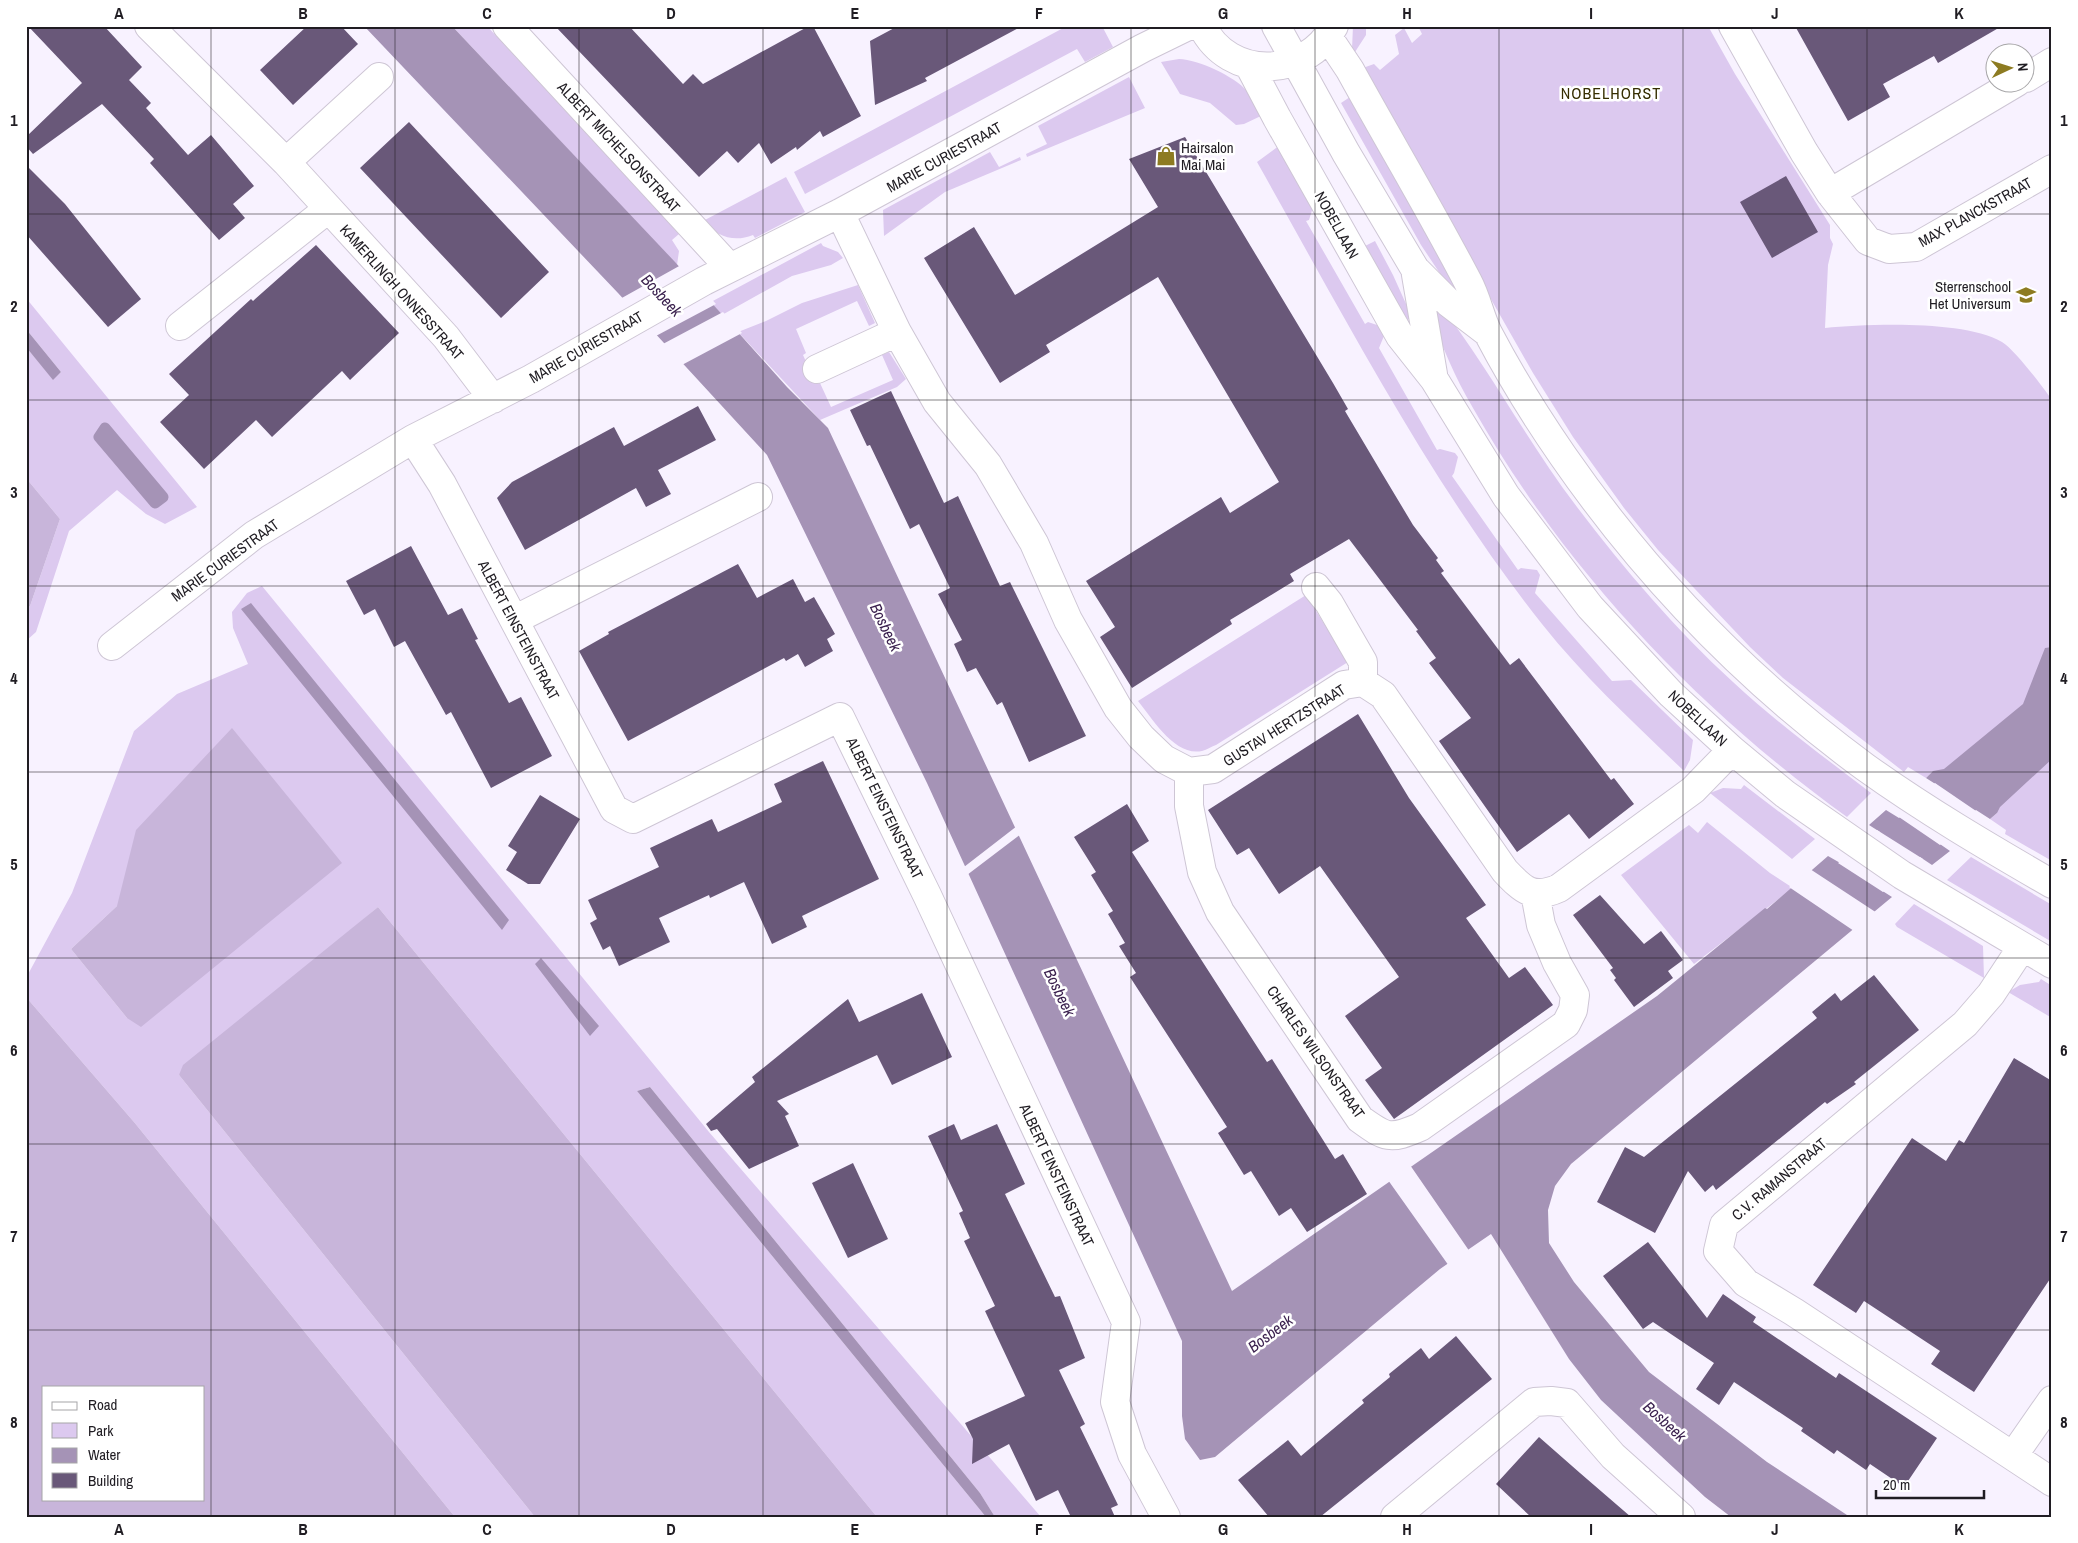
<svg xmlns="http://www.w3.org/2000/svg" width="2078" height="1543" viewBox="0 0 2078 1543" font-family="'Archivo Narrow',sans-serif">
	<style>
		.green { fill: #dcc9ef; fill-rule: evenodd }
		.forest { fill: #c8b5da; fill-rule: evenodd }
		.water { fill: #a593b6 }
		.pier { fill: #f8f2ff }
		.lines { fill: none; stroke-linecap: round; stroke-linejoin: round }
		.stream { stroke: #a593b6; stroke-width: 11 }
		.building { fill: #695879 }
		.minor-casing { stroke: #cec6d5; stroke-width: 30 }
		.minor { stroke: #fff; stroke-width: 28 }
		.grid { fill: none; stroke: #201d23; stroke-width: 1; stroke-opacity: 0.55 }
		.labels { text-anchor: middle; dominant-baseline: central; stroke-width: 5; stroke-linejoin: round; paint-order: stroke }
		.street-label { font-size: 15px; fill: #201d23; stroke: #fff }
		.poi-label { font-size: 15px; fill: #201d23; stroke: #fff; text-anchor: start }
		.neighbourhood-label { font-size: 16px; letter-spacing: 1px; fill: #352d01; stroke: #fff }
		.water-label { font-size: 16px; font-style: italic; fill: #391f4d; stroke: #fff }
		.neatline { fill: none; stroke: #201d23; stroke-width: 2 }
		.grid-label { font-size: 16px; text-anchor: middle; font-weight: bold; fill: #201d23 }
	</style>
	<rect width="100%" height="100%" fill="#f8f2ff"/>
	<path class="green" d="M452 26H487L679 234 672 240 679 251 677 265Z
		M1067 26H1102L1113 47 1085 62 1077 49 805 194 794 172Z
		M1353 26H1366V35L1355 52 1352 49Z
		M1418 26H1708L1735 74 1830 225V238L1833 244 1828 265 1825 328C1870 324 1963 320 2002 342 2015 350 2042 386 2052 400V861L2005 834 2006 830 1990 819 1997 813 1932 772 1926 778 1908 767 1904 772 1783 678 1750 647 1658 550 1624 508 1573 437 1533 373 1360 69 1374 64 1380 70 1399 54 1395 35 1404 28 1412 43 1422 34Z
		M1179 59C1199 60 1234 76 1247 91 1253 98 1258 107 1263 115L1244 124 1236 125 1210 103 1180 94 1161 62Z
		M1129 77 1145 108 1027 157 1026 154 1047 144 1038 126Z
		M1353 95 1463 288 1457 292 1451 290 1421 245 1341 103Z
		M1280 145 1314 204 1309 220 1306 221 1365 324 1368 322 1383 327 1386 331 1379 348 1437 450 1440 449 1455 453 1458 457 1454 473 1452 476 1518 570 1521 568 1537 570 1540 575 1535 593 1612 681 1631 680 1693 740 1690 760 1684 771C1635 724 1584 677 1542 624 1431 484 1345 318 1257 162Z
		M990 152 999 167 1020 157 1021 160 945 192 884 236 883 210Z
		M786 177 805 212 755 238 753 235C733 243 717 236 703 221Z
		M1352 223 1365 246 1375 241 1393 275 1411 315 1409 319 1403 323 1348 226Z
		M821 243 823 246 838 252 843 258 831 265 792 276 722 315 711 302Z
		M858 285 875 323 869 326 857 301 796 329 806 353 803 355 816 384 820 383 831 407 893 380 882 355 889 352 906 379 897 387 820 420 738 332 766 321 802 303Z
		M26 298 197 507 165 524 146 514 117 490 69 531 36 632 26 641V609L30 606 60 519 26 478V347L53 379 61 372 26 329Z
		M1436 300C1488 366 1526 440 1577 507 1624 569 1675 629 1733 682 1776 722 1824 757 1871 793L1847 817C1697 709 1564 569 1473 408 1455 378 1442 345 1429 312Z
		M262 586 709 1132 1041 1517H995L980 1493 650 1087 637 1091 986 1517H877L378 907 179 1075 535 1517H455L134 1122 26 997V978L72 893 134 731 177 694 248 664 233 628 232 612 247 593ZM117 906 127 1018 71 949Z
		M1306 595 1348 662 1216 745C1212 746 1207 750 1202 751 1175 757 1152 718 1138 701Z
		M1744 785 1815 839 1792 859 1710 793 1723 788 1741 789Z
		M1707 822 1770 873 1793 888 1694 964 1621 875 1682 830 1689 825 1698 833Z
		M1971 857 2052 905V942L1947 880Z
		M1914 904 1983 946 1984 978 1897 927 1895 924Z
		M2041 979 2052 986V1018L2008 992 2020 985 2039 982Z"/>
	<path class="forest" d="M26 478 60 519 30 606 26 609Z
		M232 728 342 863 141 1027 127 1018 71 949 117 906 136 830Z
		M378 907 877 1517H535L179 1075 183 1065Z
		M26 997 134 1122 455 1517H26ZM44 1387H204V1499H44Z"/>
	<path class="water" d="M364 26H452L675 262 787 387 828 428 1232 1291 1657 996 1765 908 1767 909 1828 856 1842 864 1880 832 1869 825 1886 810 1899 818 1937 785 1926 778 1933 771 1944 769 2023 704 2045 648 2052 647V759L2000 807 1997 813 1990 819 1976 810 1937 842 1950 851 1932 865 1920 857 1881 890 1892 897 1571 1164 1555 1186 1548 1210 1549 1243 1574 1282 1649 1372 1767 1462 1850 1517H1731L1705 1497 1601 1400 1569 1359 1491 1234 1440 1269 1215 1457 1200 1460 1185 1439 1182 1416V1341L927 783 767 455 618 293Z
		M26 329 61 372 53 380 26 347Z
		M251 603 509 920 502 930 241 609Z
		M541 958 599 1026 590 1036 535 964Z
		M650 1087 980 1493 995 1517H986L637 1091Z"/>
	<path class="pier" d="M681 265 716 304 654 337 620 299Z
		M723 312 742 333 680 366 661 345Z
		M1935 783 1979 813 1940 845 1896 815Z
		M1017 826 1021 834 967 875 964 867Z
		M1877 830 1923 859 1883 892 1838 863 1876 833 1875 832Z
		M1810 869 1877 913 1854 931 1789 887Z
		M1410 1165 1470 1252 1449 1266 1388 1180Z"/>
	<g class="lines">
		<path class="stream" d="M105 428 163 497 155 503 99 437Z"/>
	</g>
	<path class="building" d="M28 26H104L142 67 129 80 151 103 146 108 188 155 211 135 254 186 233 204 245 218 219 240 150 163 154 159 102 104 33 154 26 146V137L82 83Z
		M307 26H341L358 44 293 105 260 70Z
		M555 26H629L683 84 693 74 703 84 809 26H813L861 116 823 137 820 131 797 150 796 147 771 164 759 143 738 163 727 151 699 177Z
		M898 26H1022L925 78 927 81 875 105 870 41Z
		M1795 26H2002L1938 63 1934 56 1883 84 1890 97 1848 121Z
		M409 122 549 272 501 318 360 168Z
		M1185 137 1333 383 1348 409 1345 411 1380 470 1413 525 1438 558 1436 560 1444 571 1441 573 1510 665 1519 658 1611 780 1614 778 1634 804 1589 839 1569 814 1517 852 1439 741 1471 718 1429 663 1436 658 1416 631 1418 630 1349 539 1290 574 1294 581 1230 620 1232 624 1132 688 1100 637 1115 627 1086 581 1221 497 1230 513 1279 482 1158 277 1046 345 1050 352 1000 383 924 258 974 227 1015 295 1158 207 1129 159Z
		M26 165 65 204 141 299 108 327 26 234Z
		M1786 176 1818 232 1772 258 1740 202Z
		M316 245 399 333 350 380 342 371 272 437 256 420 204 469 160 422 189 395 169 374 251 299 253 301Z
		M891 391 944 503 958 496 1000 586 1010 582 1086 736 1029 762 1002 702 997 705 976 668 967 672 954 644 962 640 938 594 950 588 919 524 910 529 870 445 867 446 850 410Z
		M698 406 716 440 658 470 671 494 646 507 636 488 525 550 497 498 512 482 614 427 624 446Z
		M411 546 448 615 462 608 478 639 475 640 509 703 521 697 552 756 491 788 451 712 446 715 405 641 394 647 375 609 364 615 346 581Z
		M738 564 757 598 793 579 805 602 814 597 835 634 827 639 833 651 805 667 798 654 786 661 784 658 628 741 579 651 609 634 608 632Z
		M1358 714 1409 798 1486 905 1466 918 1509 978 1525 967 1553 1005 1394 1119 1365 1080 1382 1068 1345 1016 1399 977 1320 866 1279 894 1249 848 1237 855 1208 810Z
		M823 761 879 879 802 916 807 927 772 944 744 882 710 898 709 895 659 918 670 942 619 966 610 946 603 950 590 923 597 919 588 900 659 867 650 848 712 819 718 832 782 802 774 784Z
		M540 795 580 819 540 884H528L506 870 517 852 508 846Z
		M1127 804 1149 841 1132 852 1267 1062 1272 1059 1335 1159 1343 1154 1367 1194 1307 1232 1291 1208 1279 1216 1251 1171 1244 1175 1218 1133 1227 1127 1130 977 1136 973 1119 946 1125 943 1108 914 1113 911 1091 875 1096 872 1074 837Z
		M1600 895 1644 944 1661 931 1683 960 1668 971 1673 978 1634 1007 1614 980 1616 978 1610 970 1613 968 1573 915Z
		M1874 975 1919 1030 1854 1082 1856 1084 1827 1104 1825 1102 1716 1190 1713 1185 1705 1192 1688 1171 1655 1233 1597 1202 1625 1147 1644 1157 1817 1018 1812 1012 1835 993 1841 1001Z
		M922 993 952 1057 892 1085 877 1055 777 1101 789 1114 785 1116 799 1146 749 1169 717 1129 711 1131 706 1124 755 1082 752 1077 848 999 859 1022Z
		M2014 1058 2052 1081V1276L1974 1392 1931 1364 1940 1351 1864 1301 1856 1313 1813 1285 1912 1138 1946 1161 1959 1140 1964 1143Z
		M954 1124 961 1140 997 1124 1025 1184 1005 1194 1055 1297 1060 1296 1085 1358 1059 1370 1085 1424 1080 1427 1118 1505 1111 1508 1115 1517H1071L1058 1490 1036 1501 1009 1444 972 1464 973 1439 965 1423 1025 1396 985 1311 995 1306 964 1241 970 1238 959 1213 963 1211 928 1136Z
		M853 1163 888 1239 848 1258 812 1183Z
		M1648 1242 1707 1318 1723 1294 1756 1317 1753 1322 1836 1378 1839 1373 1937 1438 1904 1487 1870 1464 1866 1470 1837 1450 1834 1454 1801 1431 1803 1428 1734 1382 1719 1405 1696 1389 1714 1363 1653 1322 1643 1329 1603 1276Z
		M1456 1336 1492 1379 1320 1517H1269L1238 1480 1288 1440 1301 1456 1364 1403 1362 1400 1390 1377 1389 1374 1421 1348 1429 1359Z
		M1539 1437 1580 1473 1631 1517H1531L1496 1484Z"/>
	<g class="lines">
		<defs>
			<path id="minor" d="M149 26 286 162 446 337 493 399
				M507 26 730 268
				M1202 26C1229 81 1306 79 1334 26
				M1276 26 1346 153 1415 269 1449 303 1487 332
				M1733 26 1804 152 1830 193 1868 241 1889 249 1916 247 2052 169
				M1328 37 1350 70C1389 141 1431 211 1468 282 1477 299 1480 317 1488 333 1510 375 1536 417 1563 456 1646 576 1748 681 1865 767 1925 810 1988 847 2052 884
				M1249 65 1277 118 1400 336 1434 379 1506 496 1590 607 1671 694 1732 750 1785 794 1902 875 2052 964
				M2026 78 2052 62
				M286 162 379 77
				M1830 193 2017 82
				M840 213 897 332 937 402 988 465 1034 543 1068 620 1118 708 1141 737 1164 759 1189 772 1213 769 1344 685 1363 682 1383 695 1505 871C1523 890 1533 900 1559 888L1693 790 1732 750
				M1415 269 1433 374
				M180 326 328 209
				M817 369 897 332
				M413 439 442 484 614 809 633 819 840 717 927 895 1126 1322 1115 1402 1132 1454 1166 1517
				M1316 587 1329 603 1363 662V682
				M514 620 758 497
				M112 646 254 535 413 439 531 379 704 281 840 213 1143 48 1188 26
				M1189 772V806L1202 872 1220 912 1360 1119C1386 1138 1390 1140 1420 1127L1566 1024 1573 1010 1575 995 1557 963 1541 925 1535 893
				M2022 947 1991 994 1965 1024 1724 1225 1718 1251 1746 1283 1794 1312 2052 1482
				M2013 1456 2052 1400
				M1395 1517 1534 1402 1551 1401 1567 1403 1613 1456 1681 1517"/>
		</defs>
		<use href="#minor" class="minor-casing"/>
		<use href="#minor" class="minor"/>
	</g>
	<path class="grid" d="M211 26V1517M395 26V1517M579 26V1517M763 26V1517M947 26V1517M1131 26V1517M1315 26V1517M1499 26V1517M1683 26V1517M1867 26V1517M26 214H2052M26 400H2052M26 586H2052M26 772H2052M26 958H2052M26 1144H2052M26 1330H2052"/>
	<defs>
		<symbol id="shop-bare" viewBox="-9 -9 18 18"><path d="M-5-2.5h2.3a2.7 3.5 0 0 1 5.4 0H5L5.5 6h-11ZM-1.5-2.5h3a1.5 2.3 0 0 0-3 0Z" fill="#8d7b21" stroke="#fff" stroke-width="2.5" paint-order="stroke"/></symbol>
		<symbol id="school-bare" viewBox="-9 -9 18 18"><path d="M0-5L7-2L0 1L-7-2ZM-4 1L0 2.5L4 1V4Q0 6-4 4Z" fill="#8d7b21" stroke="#fff" stroke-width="2.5" paint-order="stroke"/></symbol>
	</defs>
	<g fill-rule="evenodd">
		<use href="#shop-bare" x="1152" y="142" width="28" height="28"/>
		<use href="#school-bare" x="2012" y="281" width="28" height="28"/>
	</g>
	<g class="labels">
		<g class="street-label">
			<text transform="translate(619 147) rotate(47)">ALBERT MICHELSONSTRAAT</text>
			<text transform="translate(944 157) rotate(-29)">MARIE CURIESTRAAT</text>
			<text transform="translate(1975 212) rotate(-29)">MAX PLANCKSTRAAT</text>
			<text transform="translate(1337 225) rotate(61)">NOBELLAAN</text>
			<text transform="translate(402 292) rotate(48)">KAMERLINGH ONNESSTRAAT</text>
			<text transform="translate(586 347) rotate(-30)">MARIE CURIESTRAAT</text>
			<text transform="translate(225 560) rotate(-36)">MARIE CURIESTRAAT</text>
			<text transform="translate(519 630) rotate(62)">ALBERT EINSTEINSTRAAT</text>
			<text transform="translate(1698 718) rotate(43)">NOBELLAAN</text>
			<text transform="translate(1284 725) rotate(-32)">GUSTAV HERTZSTRAAT</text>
			<text transform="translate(885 808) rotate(64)">ALBERT EINSTEINSTRAAT</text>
			<text transform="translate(1316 1052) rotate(55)">CHARLES WILSONSTRAAT</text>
			<text transform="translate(1057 1175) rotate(65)">ALBERT EINSTEINSTRAAT</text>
			<text transform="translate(1779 1179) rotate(-40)">C.V. RAMANSTRAAT</text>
		</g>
		<g class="poi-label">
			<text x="1181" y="147">Hairsalon<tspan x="1181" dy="17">Mai Mai</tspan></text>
			<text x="2011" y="286" text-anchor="end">Sterrenschool<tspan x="2011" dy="17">Het Universum</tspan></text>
		</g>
		<g class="neighbourhood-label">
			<text x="1611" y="93">NOBELHORST</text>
		</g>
		<g class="water-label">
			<text transform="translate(662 295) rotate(47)">Bosbeek</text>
			<text transform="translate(886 627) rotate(64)">Bosbeek</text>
			<text transform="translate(1060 992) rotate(64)">Bosbeek</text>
			<text transform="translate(1270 1333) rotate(-37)">Bosbeek</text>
			<text transform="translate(1665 1421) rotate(42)">Bosbeek</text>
		</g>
	</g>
	<rect width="2078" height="1543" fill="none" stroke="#ffffff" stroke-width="55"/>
	<rect x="42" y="1386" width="162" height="115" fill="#ffffff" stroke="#a6a5a7"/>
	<rect x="52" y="1402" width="25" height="8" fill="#ffffff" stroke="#a6a5a7"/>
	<text x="88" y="1410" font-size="15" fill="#201d23">Road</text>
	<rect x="52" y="1423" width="25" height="15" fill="#dcc9ef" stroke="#a6a5a7"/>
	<text x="88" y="1436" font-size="15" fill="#201d23">Park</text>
	<rect x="52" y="1448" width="25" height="15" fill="#a593b6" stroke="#a6a5a7"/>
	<text x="88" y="1460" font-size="15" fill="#201d23">Water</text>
	<rect x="52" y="1473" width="25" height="15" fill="#695879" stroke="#a6a5a7"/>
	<text x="88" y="1486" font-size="15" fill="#201d23">Building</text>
	<g transform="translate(2010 68) rotate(86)"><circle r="24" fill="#ffffff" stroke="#a6a5a7"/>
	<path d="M0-4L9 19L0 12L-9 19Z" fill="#8d7b21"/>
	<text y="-8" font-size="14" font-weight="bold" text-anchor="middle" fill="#201d23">N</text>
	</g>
	<path d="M1876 1490v8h108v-8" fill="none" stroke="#201d23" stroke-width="2.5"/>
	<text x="1883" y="1490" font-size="15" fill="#201d23" stroke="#ffffff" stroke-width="4" paint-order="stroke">20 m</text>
	<rect x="28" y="28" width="2022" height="1488" class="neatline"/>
	<g class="grid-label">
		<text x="119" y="19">A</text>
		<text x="303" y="19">B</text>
		<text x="487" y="19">C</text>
		<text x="671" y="19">D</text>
		<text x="855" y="19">E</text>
		<text x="1039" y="19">F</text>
		<text x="1223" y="19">G</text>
		<text x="1407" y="19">H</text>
		<text x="1591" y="19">I</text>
		<text x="1775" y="19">J</text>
		<text x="1959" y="19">K</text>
		<text x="14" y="126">1</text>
		<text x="2064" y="126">1</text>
		<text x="14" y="312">2</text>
		<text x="2064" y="312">2</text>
		<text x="14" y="498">3</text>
		<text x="2064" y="498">3</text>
		<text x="14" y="684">4</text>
		<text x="2064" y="684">4</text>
		<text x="14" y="870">5</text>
		<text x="2064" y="870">5</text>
		<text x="14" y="1056">6</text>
		<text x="2064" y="1056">6</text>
		<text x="14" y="1242">7</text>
		<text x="2064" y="1242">7</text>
		<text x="14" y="1428">8</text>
		<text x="2064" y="1428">8</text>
		<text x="119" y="1535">A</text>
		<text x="303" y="1535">B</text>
		<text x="487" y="1535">C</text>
		<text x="671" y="1535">D</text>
		<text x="855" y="1535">E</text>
		<text x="1039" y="1535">F</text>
		<text x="1223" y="1535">G</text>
		<text x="1407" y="1535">H</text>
		<text x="1591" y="1535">I</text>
		<text x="1775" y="1535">J</text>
		<text x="1959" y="1535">K</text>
	</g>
</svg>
